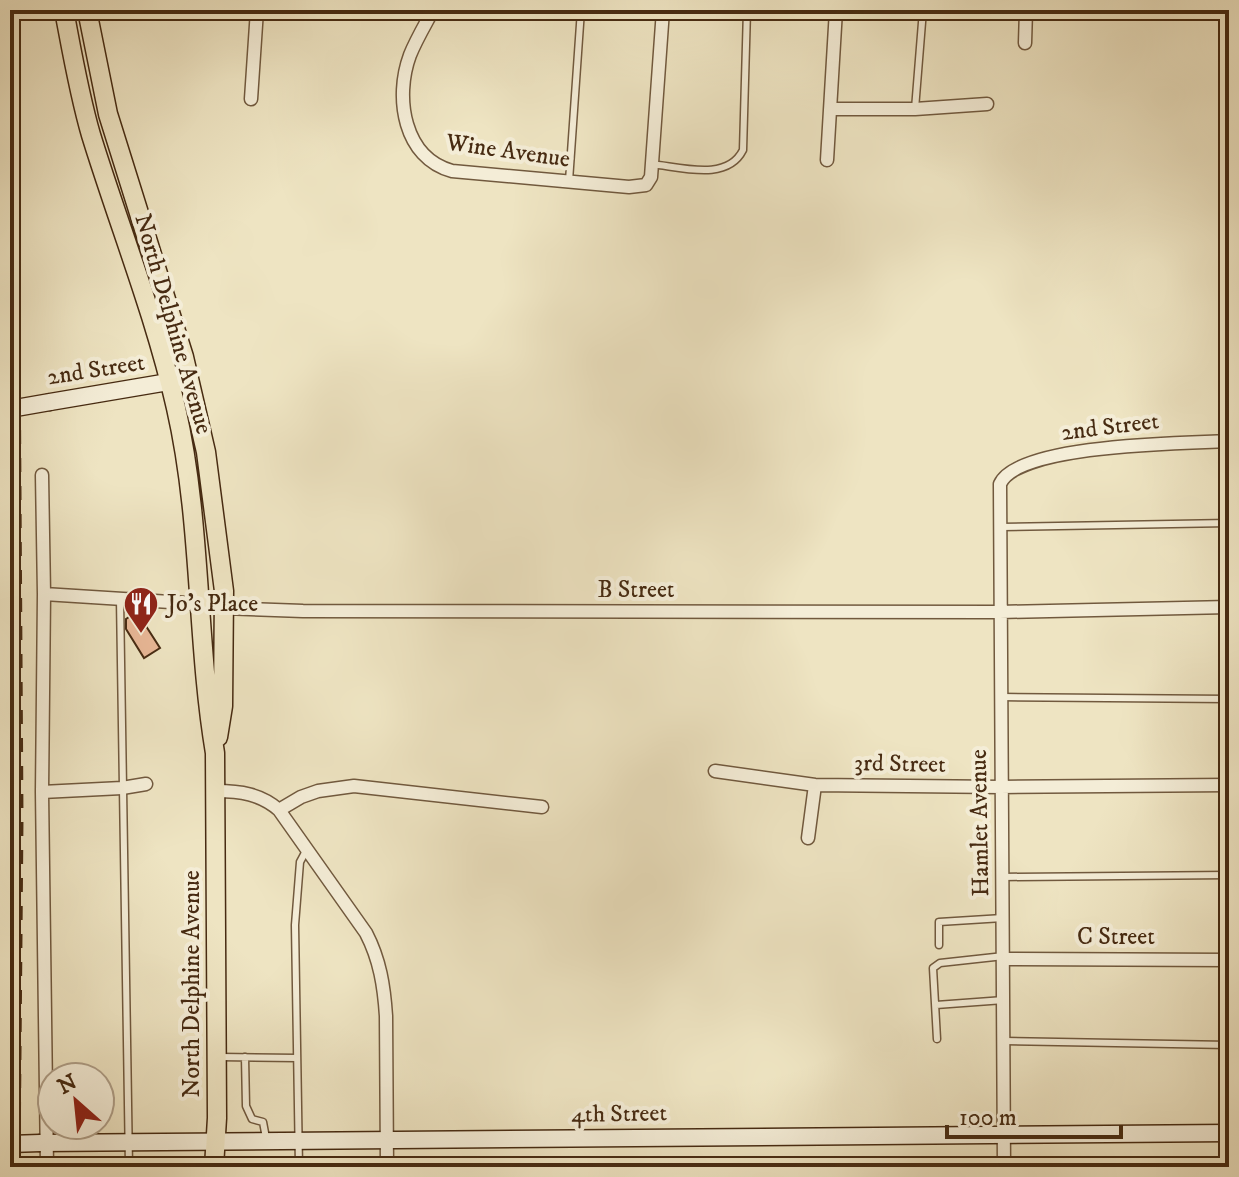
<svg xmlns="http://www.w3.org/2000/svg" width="1239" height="1177" viewBox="0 0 1239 1177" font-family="'IM FELL DW Pica',serif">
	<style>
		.building { fill: #e8b796; stroke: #472b12; stroke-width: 2 }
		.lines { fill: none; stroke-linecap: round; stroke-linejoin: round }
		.lane-casing { stroke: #71593e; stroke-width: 9 }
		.street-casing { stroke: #71593e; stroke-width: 15 }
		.secondary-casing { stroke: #472b12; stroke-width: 19 }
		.primary-casing { stroke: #472b12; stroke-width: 21 }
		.lane { stroke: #f4edd7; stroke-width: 6 }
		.street { stroke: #f4edd7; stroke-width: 12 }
		.secondary { stroke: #f4edd7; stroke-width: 16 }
		.primary { stroke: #eee4c2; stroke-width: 18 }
		.rail { stroke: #472b12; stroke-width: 3; stroke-dasharray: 14 14; stroke-linecap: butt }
		.secondary-bridge-casing { stroke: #472b12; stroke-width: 19; stroke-linecap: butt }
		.secondary-bridge { stroke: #f4edd7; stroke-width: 16 }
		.labels { text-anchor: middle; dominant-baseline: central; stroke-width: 8; stroke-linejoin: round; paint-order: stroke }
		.street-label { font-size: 24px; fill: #472b12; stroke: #f4edd7 }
		.poi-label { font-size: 24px; fill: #472b12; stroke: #f4edd7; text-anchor: start }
	</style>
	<rect width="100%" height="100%" fill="#eee4c2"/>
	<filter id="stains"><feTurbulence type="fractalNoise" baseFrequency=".0025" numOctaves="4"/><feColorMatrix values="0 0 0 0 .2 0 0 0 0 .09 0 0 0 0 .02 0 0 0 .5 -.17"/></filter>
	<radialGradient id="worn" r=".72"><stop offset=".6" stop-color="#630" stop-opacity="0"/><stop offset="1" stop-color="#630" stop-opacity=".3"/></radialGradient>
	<path class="building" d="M137 612 160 648 144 658 126 629V619Z"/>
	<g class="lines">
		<defs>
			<path id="lane" d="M915 109 923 10
				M651 164C681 167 727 182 743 150L747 10
				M569 181 581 10
				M1001 527 1229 523
				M120 599 129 1167
				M1001 697 1229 699
				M1002 877 1229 875
				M939 945V922L1003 918
				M936 1005 1004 1000
				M937 1039 933 968 940 963 1004 956
				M1004 1041 1229 1045
				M220 1057 297 1058
				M245 1057 246 1106 252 1119 263 1122 266 1138
				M299 1167 295 925 300 862 307 849"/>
			<path id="street" d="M433 10C425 25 416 40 410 55 394 98 404 158 452 171L629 187 646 185 651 177 663 10
				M1025 43 1026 10
				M251 99 257 10
				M830 109H915L987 104
				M827 160 836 10
				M42 475 44 594 42 792 47 1167
				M44 594 202 604 223 608 303 611 1000 612 1229 607
				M715 771 815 785 1001 787 1229 785
				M216 791C240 791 261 794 279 810L366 933C380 960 384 986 386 1016L387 1167
				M42 792 122 788 146 784
				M279 810 301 797 318 791 354 786 542 807
				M808 838 815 785
				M1004 959 1229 960
				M1004 1167 1000 484C1017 444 1186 443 1229 441"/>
			<path id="secondary" d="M50 402 180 380
				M40 1143 1229 1133"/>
			<path id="primary" d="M64 10C72 52 79 94 91 135 119 226 155 315 176 408 202 522 196 639 215 753L217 1118 214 1167
				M87 10 108 114 184 357 206 452 224 591 223 706 218 737"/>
		</defs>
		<use href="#lane" class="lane-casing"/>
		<use href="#street" class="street-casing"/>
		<use href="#secondary" class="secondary-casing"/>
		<use href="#primary" class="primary-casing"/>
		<use href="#lane" class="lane"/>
		<use href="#street" class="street"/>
		<use href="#secondary" class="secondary"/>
		<use href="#primary" class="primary"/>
		<path class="rail" d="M17 10 22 818 19 1167"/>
		<defs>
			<path id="secondary-bridge" d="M10 409 50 402
				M10 1144 40 1143"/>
		</defs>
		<use href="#secondary-bridge" class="secondary-bridge-casing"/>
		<use href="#secondary-bridge" class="secondary-bridge"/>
	</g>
	<defs>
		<symbol id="restaurant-pin" viewBox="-11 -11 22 30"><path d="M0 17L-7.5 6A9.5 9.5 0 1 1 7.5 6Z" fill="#8f2418" stroke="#f4edd7"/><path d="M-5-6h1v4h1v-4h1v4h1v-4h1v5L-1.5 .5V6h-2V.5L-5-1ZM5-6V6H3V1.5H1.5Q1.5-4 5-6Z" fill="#fff"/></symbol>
	</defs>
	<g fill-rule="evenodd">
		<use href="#restaurant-pin" x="121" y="584" width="40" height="54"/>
	</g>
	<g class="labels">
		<g class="street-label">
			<text transform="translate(508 151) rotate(8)">Wine Avenue</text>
			<text transform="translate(173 324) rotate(74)">North Delphine Avenue</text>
			<text transform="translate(96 370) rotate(-9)">2nd Street</text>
			<text transform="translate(1110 427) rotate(-7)">2nd Street</text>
			<text x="636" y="590">B Street</text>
			<text transform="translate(900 764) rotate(1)">3rd Street</text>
			<text transform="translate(980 823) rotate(-91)">Hamlet Avenue</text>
			<text x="1116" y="937">C Street</text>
			<text transform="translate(192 984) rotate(-90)">North Delphine Avenue</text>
			<text transform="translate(619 1114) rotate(-1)">4th Street</text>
		</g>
		<g class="poi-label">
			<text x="167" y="604">Jo's Place</text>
		</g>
	</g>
	<rect width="1239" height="1177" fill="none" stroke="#eee4c2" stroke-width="40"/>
	<rect x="12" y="12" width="1215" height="1153" fill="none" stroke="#472b12" stroke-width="4"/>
	<rect x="20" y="20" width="1199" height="1137" fill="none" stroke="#472b12" stroke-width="2"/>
	<g transform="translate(76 1101) rotate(333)"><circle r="38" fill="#f4edd7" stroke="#af9f88" stroke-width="2"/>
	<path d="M0-6L14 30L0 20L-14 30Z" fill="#8f2418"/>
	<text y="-12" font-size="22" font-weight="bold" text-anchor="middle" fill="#472b12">N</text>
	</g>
	<path d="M947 1125v12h174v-12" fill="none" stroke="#472b12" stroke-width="4"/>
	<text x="959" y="1125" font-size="24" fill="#472b12" stroke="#f4edd7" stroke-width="6" paint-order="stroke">100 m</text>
	<rect width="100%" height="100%" filter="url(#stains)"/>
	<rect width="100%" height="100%" fill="url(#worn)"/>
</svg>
